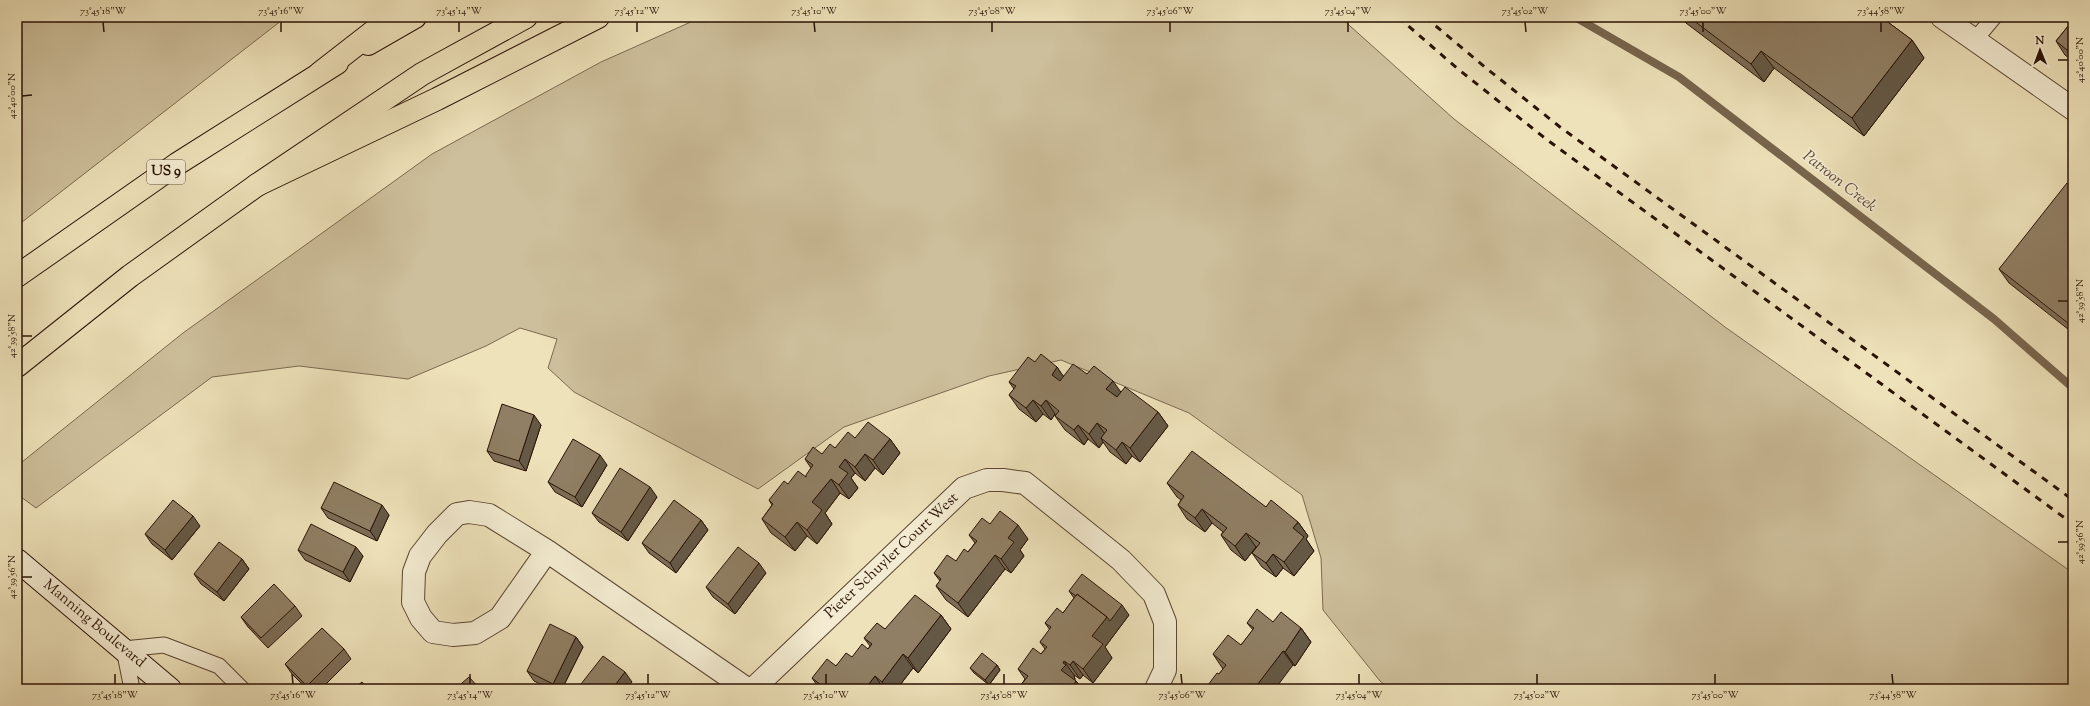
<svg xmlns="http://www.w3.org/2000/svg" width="2090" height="706" viewBox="0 0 2090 706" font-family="'Sorts Mill Goudy',serif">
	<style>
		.green { fill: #cdbf9b; stroke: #7c6950 }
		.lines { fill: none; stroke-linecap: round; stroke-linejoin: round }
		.stream { stroke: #77654d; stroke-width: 8 }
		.lane-casing { stroke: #5b4733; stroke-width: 17 }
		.street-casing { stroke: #5b4733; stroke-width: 24 }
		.secondary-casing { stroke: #2a1306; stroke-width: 24 }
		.primary-casing { stroke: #2a1306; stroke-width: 24 }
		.highway-casing { stroke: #2a1306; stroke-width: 24 }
		.lane { stroke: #f4ecd2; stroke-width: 15 }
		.street { stroke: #f4ecd2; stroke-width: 22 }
		.secondary { stroke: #f4ecd2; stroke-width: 22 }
		.primary { stroke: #eee2ba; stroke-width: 22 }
		.highway { stroke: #eee2ba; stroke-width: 22 }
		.rail { stroke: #2a1306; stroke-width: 3; stroke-dasharray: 7 7; stroke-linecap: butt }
		.wall { fill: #7c6d56; stroke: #2a1306 }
		.shaded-wall { fill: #655946; stroke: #2a1306 }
		.building { fill: #907f64; stroke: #2a1306 }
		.ticks { fill: none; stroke: #2a1306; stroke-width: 1.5 }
		.labels { text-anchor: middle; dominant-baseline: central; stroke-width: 3.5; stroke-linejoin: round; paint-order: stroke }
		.shield { fill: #f4ecd2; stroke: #675443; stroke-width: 1 }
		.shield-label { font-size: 14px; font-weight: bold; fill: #2a1306 }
		.street-label { font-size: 15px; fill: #2a1306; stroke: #f4ecd2 }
		.water-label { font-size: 16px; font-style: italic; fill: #5e4a36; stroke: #f4ecd2 }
		.neatline { fill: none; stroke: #2a1306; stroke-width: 1.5 }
		.ticks-label { font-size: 10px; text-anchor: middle; fill: #2a1306 }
	</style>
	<rect width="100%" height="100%" fill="#eee2ba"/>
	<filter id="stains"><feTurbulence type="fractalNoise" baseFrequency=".005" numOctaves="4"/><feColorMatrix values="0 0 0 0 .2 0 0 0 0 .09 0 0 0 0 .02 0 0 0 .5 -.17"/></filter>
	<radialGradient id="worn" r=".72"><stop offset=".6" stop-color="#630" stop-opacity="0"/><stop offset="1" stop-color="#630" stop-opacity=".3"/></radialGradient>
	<path class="green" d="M17 17H286L17 226Z
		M702 17H1340L1454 119 1725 327 2073 573V689H1390L1380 681 1323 610 1321 558 1302 495 1189 413 1061 360 989 376 844 427 758 489 574 392 548 368 557 339 520 328 486 346 408 379 299 366 212 377 36 508 17 494V466L183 333 432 154 601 62Z"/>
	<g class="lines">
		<path class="stream" d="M1575 17 1679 77 1994 319 2073 388"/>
		<defs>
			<path id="lane" d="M1974 41 1994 17
				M132 689 124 649 164 645 219 666 242 689"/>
			<path id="street" d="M1942 17 2073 109
				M469 512 489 515 547 551 500 618 475 633 453 635 433 632 421 618 413 602 414 572 420 556 437 534 457 514Z
				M547 551 747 689
				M753 689 964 488 987 480H1003L1025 483 1121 560 1154 594 1165 622V670L1156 689"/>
			<path id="secondary" d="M17 560 170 689"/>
			<path id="primary" d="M368 44 415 17
				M17 276 177 164 337 63
				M17 366 130 276 257 185 422 74 526 17"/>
			<path id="highway" d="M320 73 392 17
				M257 185 437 99 598 17"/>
		</defs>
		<use href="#lane" class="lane-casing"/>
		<use href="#street" class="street-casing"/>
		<use href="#secondary" class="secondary-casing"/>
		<use href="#primary" class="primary-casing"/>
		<use href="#highway" class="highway-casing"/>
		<use href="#lane" class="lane"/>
		<use href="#street" class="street"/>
		<use href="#secondary" class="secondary"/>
		<use href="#primary" class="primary"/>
		<use href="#highway" class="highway"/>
		<path class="rail" d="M1398 17 1458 69 1546 139 2073 524
			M1425 17 1486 68 1560 127 2073 500"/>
	</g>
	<path class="wall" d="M1682 17H1881L1912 40 1924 58 1864 136 1774 68 1764 82 1686 23Z
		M2073 20V61L2065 55 2056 41Z
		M2073 188V333L2009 283 1999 269Z
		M1035 362 1057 367 1063 376 1087 374 1158 412 1168 426 1140 462 1132 456 1126 464 1110 452 1103 442 1099 448 1088 439 1084 445 1065 430 1055 416V414L1051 420 1043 414 1036 422 1019 409 1009 395 1014 389 1009 382Z
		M541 425 526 471 494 461 487 451Z
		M855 438 890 439 900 453 883 475 875 468 865 481 855 473 851 478 858 488 849 499 840 493 825 513 832 524 817 544 807 536 795 551 771 533 762 519 772 505 769 500 788 484 806 477 811 468 805 459 822 454Z
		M607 465 582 507 555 492 548 482Z
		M1167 483 1266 507 1298 522 1308 536 1306 539 1314 551 1294 576 1283 568 1276 577 1262 567 1252 553 1257 547H1256L1245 561 1231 550 1221 535 1223 532 1212 523 1205 532 1187 519 1178 505 1181 500 1177 497Z
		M657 497 628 541 599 522 592 513Z
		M321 508 389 515 377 541 328 518Z
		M701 520 708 530 676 573 649 553 642 543Z
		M990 524 1028 539 1020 550 1024 556 1011 573 1005 569 968 617 946 600 936 586 940 581 934 573 956 561 968 552 975 543 969 535Z
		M200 526 172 560 152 544 145 534Z
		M298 550 363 556 350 582 305 560Z
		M242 559 249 569 224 601 201 584 194 574Z
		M766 573 735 614 713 597 706 587Z
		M1069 591 1129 615 1105 647 1112 658 1093 683 1083 675 1080 679 1074 675V676L1075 679V680L1076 681 1082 689H1024L1021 685 1025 679 1018 669 1041 654 1045 649 1040 642 1050 630 1045 623 1063 613 1074 598Z
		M295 606 302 616 268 648 248 627 241 617Z
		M941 615 951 629 918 673 913 668 897 689H818L819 688 812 678 868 649 870 646 864 638 885 629Z
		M1273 622 1301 628 1311 642 1295 666 1293 665 1219 674 1223 669 1213 654 1241 645 1253 630 1247 623Z
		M576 637 583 647 562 689H550L534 681 527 671Z
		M344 649 351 659 321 689H307L292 674 285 664Z
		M997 665 1000 670 989 685 974 673 970 668Z"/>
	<path class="shaded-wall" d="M1912 40 1924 58 1864 136 1852 118Z
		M1761 51 1774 68 1764 82 1751 64Z
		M1057 367 1067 382 1062 389 1052 375Z
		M1113 381 1123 395 1116 403 1106 389Z
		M1033 400 1043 414 1036 422 1026 408Z
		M1046 400 1055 414 1051 420 1041 406Z
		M1158 412 1168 426 1140 462 1130 448Z
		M534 415 541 425 526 471 519 461Z
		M1097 423 1107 437 1101 438 1103 442 1099 448 1089 434Z
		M1078 425 1088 439 1084 445 1074 430Z
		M890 439 900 453 883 475 873 460Z
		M1122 442 1132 456 1126 464 1116 450Z
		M865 454 875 468 865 481 855 467Z
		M600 455 607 465 582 507 575 497Z
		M845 459 855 473 851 478 858 488 849 499 839 485V467Z
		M831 479 840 493 825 513 832 524 817 544 807 530 812 502Z
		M650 487 657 497 628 541 621 532Z
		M382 505 389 515 377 541 370 531Z
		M1202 509 1212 523 1205 532 1195 518Z
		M193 516 200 526 172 560 165 550Z
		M701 520 708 530 676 573 670 563Z
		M797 522 807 536 795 551 785 537Z
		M1298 522 1308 536 1306 539 1314 551 1294 576 1284 562 1293 528Z
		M1018 525 1028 539 1020 550 1024 556 1011 573 1001 559 1008 538Z
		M1246 533 1256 547 1245 561 1235 546Z
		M356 547 363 556 350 582 343 572Z
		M1273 554 1283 568 1276 577 1266 563Z
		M995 555 1005 569 968 617 958 603Z
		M242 559 249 569 224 601 217 592Z
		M759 563 766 573 735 614 728 604Z
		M1122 605 1129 615 1105 647 1112 658 1093 683 1083 669 1092 636 1107 617Z
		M941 615 951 629 918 673 908 658Z
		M1301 628 1311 642 1295 666 1285 652Z
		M576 637 583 647 562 689H557L553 684Z
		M1283 651 1293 665 1275 689H1254Z
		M903 654 913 668 897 689H887L882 682Z
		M1064 661 1074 675V676L1075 679 1071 684 1061 670 1063 663Z
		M1073 661 1083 675 1080 679 1070 665Z
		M997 665 1000 670 989 685 985 680Z
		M625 672 632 682 626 689H612Z
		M875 676 884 689H865Z
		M1076 681 1082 689H1071Z"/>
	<path class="building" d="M1689 17H1881L1912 40 1852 118 1761 51 1751 64Z
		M2073 20V55L2056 41Z
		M2067 183 2073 188V327L1999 269Z
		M1041 354 1057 367 1052 375 1060 381 1073 364 1087 374 1094 366 1113 381 1106 389 1117 397 1125 387 1158 412 1130 448 1122 442 1116 450 1101 438 1107 430 1097 423 1089 434 1078 425 1074 430 1055 416 1059 411 1046 400 1041 406 1033 400 1026 408 1009 395 1016 386 1009 382 1028 357 1035 362Z
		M502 404 534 415 519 461 487 451Z
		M868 422 890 439 873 460 865 454 855 467 845 459 839 467 848 473 839 485 831 479 812 502 822 510 807 530 797 522 785 537 762 519 773 504 769 500 784 481 788 484 798 471 806 477V475L813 465 805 459 813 447 822 454 830 444 835 448 848 432 855 438Z
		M573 439 600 455 575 497 548 482Z
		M1192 451 1266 507 1271 500 1298 522 1293 528 1304 537 1284 562 1273 554 1266 563 1252 553 1260 543 1246 533 1235 546 1221 535 1227 528 1202 509 1195 518 1178 505 1184 496 1167 483Z
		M620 468 650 487 621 532 592 513Z
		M334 482 382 505 370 531 321 508Z
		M173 500 193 516 165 550 145 534Z
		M674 500 701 520 670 563 642 543Z
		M1000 511 1018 525 1008 538 1014 542 1001 559 995 555 958 603 936 586 941 579 934 573 947 555 956 561 964 549 968 552 977 541 969 535 982 518 990 524Z
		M311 524 356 547 343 572 298 550Z
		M219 542 242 559 217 592 194 574Z
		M738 547 759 563 728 604 706 587Z
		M1082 574 1122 605 1110 621 1107 617 1077 594 1076 596 1069 591Z
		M274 584 295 606 261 638 241 617Z
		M1077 594 1107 617 1092 636 1103 644 1083 669 1073 661 1070 665 1064 661 1063 663 1066 665 1061 670 1076 681 1071 689H1027L1021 685 1028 676 1018 669 1033 648 1041 654 1047 647 1040 642 1051 627 1045 623 1057 608 1063 613Z
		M915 595 941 615 908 658 903 654 882 682 875 676 865 689H818L821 685 812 678 827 659 836 666 846 653 852 657 862 644 868 649 872 644 864 638 877 623 885 629Z
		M1257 609 1273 622 1281 612 1301 628 1285 652 1283 651 1254 689H1205L1217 673 1219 674 1226 665 1213 654 1228 635 1241 645 1254 628 1247 623Z
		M550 624 576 637 553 684 527 671Z
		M322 628 344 649 307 686 285 664Z
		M982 653 997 665 985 680 970 668Z
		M603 656 625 672 612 689H577Z
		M469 677 480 689H455Z
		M362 682 368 689H353Z
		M1001 684 1007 689H997Z
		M1196 685 1202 689H1193Z"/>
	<path class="ticks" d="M103 22 104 32M281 22V32M459 22V32M637 22V32M814 22 815 32M992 22V32M1170 22V32M1348 22V32M1525 22 1526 32M1703 22V32M1881 22V32M2058 60H2068M22 96 32 95M2058 301H2068M22 336H32M2058 542H2068M22 577H32M115 674V684M292 674 293 684M470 674V684M648 674V684M826 674V684M1004 674V684M1181 674 1182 684M1359 674V684M1537 674V684M1715 674V684M1892 674 1893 684"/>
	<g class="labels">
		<rect class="shield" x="147" y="160" width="38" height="24" rx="3"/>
		<g class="shield-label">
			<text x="166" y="172">US 9</text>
		</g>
		<g class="street-label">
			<text transform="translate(892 556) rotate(-43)">Pieter Schuyler Court West</text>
			<text transform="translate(94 624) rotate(40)">Manning Boulevard</text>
		</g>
		<g class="water-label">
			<text transform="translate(1839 182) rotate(38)">Patroon Creek</text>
		</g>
	</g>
	<rect width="2090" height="706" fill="none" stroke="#eee2ba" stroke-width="44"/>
	<g transform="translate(2040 50) rotate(359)" stroke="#f4ecd2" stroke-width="3" paint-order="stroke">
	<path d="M0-3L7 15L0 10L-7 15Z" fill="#2a1306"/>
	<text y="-6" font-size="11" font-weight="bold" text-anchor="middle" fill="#2a1306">N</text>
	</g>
	<rect x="22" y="22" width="2046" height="662" class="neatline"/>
	<g class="ticks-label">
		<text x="103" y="14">73°45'18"W</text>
		<text x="281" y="14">73°45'16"W</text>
		<text x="459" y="14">73°45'14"W</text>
		<text x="637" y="14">73°45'12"W</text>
		<text x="814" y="14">73°45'10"W</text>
		<text x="992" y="14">73°45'08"W</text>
		<text x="1170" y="14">73°45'06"W</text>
		<text x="1348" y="14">73°45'04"W</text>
		<text x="1525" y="14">73°45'02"W</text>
		<text x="1703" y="14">73°45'00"W</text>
		<text x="1881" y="14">73°44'58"W</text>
		<text transform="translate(2079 60) rotate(-90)" y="4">42°40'00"N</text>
		<text transform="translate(11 96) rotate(-90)" y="4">42°40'00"N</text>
		<text transform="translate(2079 301) rotate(-90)" y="4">42°39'58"N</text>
		<text transform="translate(11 336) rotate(-90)" y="4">42°39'58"N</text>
		<text transform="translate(2079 542) rotate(-90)" y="4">42°39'56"N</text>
		<text transform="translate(11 577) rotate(-90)" y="4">42°39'56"N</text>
		<text x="115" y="698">73°45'18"W</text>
		<text x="293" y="698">73°45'16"W</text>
		<text x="470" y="698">73°45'14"W</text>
		<text x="648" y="698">73°45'12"W</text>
		<text x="826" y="698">73°45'10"W</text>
		<text x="1004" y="698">73°45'08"W</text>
		<text x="1182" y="698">73°45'06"W</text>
		<text x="1359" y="698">73°45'04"W</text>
		<text x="1537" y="698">73°45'02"W</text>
		<text x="1715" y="698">73°45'00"W</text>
		<text x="1893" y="698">73°44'58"W</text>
	</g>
	<rect width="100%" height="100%" filter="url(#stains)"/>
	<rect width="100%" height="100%" fill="url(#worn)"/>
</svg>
